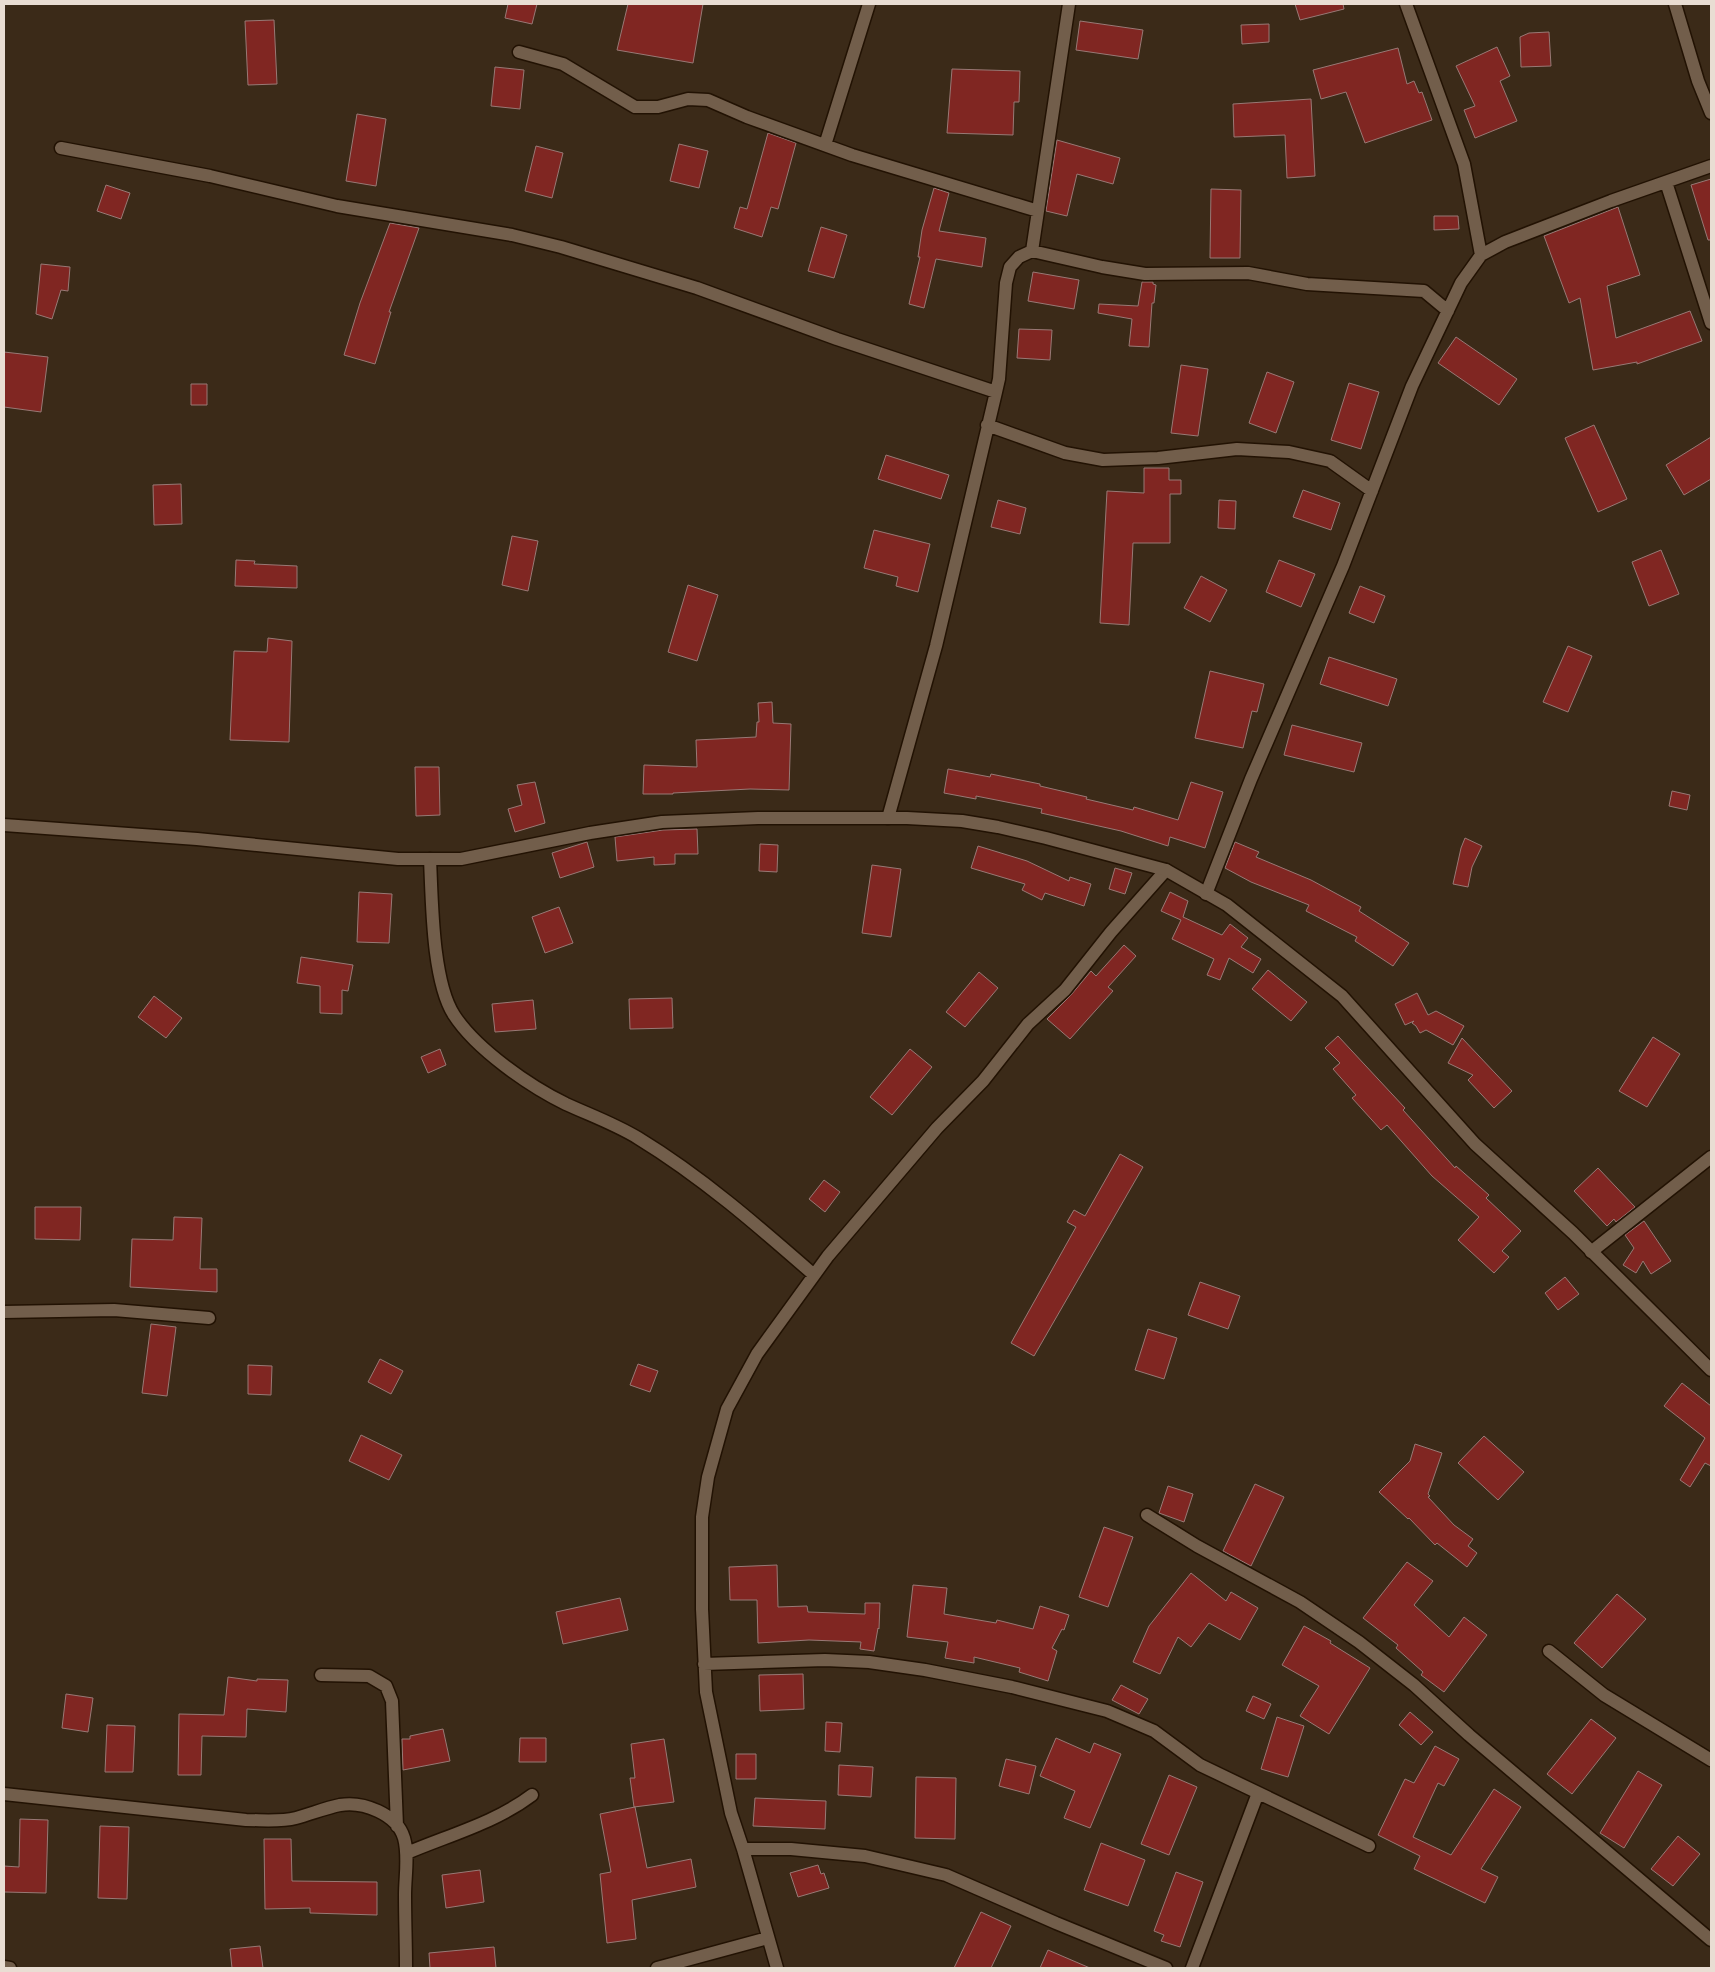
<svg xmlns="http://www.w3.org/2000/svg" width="1715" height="1972" viewBox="0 0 1715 1972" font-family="'Varela Round',sans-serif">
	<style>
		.building { fill: #802622; stroke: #987975 }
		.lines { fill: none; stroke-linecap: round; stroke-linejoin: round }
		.street-casing { stroke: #221203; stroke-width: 15 }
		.secondary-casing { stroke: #221203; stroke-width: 15 }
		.street { stroke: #725e4b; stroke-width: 12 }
		.secondary { stroke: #725e4b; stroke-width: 12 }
	</style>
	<rect width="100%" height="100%" fill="#3b2a18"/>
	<path class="building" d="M508 4H537L532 24 505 18Z
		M628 4H703L693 63 617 50Z
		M1295 4H1343L1344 9 1300 20Z
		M274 20 277 84 248 85 245 21Z
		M1080 21 1143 30 1138 59 1076 50Z
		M1269 24V42L1242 44 1241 25Z
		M1549 32 1551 66 1521 67 1520 37 1529 33Z
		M1497 47 1510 76 1500 81 1517 121 1475 138 1464 110 1475 106 1456 66Z
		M1398 48 1407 84 1414 81 1419 93 1422 92 1432 120 1365 143 1346 92 1321 99 1313 70Z
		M495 67 524 70 520 109 491 106Z
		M952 69 1020 71 1019 102H1014L1013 135 947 133Z
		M1311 99 1315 176 1287 178 1285 135 1234 137 1233 104Z
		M357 114 386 119 376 186 346 181Z
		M768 133 796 143 778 209 771 207 762 237 734 228 740 207 747 209Z
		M1057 140 1120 158 1113 184 1077 174 1067 216 1046 211Z
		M679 144 708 151 699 188 670 181Z
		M536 146 563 153 552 198 525 191Z
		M1711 179V240H1708L1691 185Z
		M106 185 130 193 121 219 97 211Z
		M934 188 949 193 939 231 986 238 982 267 936 259 924 308 909 304 920 257H918L922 230Z
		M1211 189 1241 190 1240 258H1210Z
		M1618 207 1640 275 1607 286 1616 338 1690 311 1702 341 1637 364V362L1593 370 1580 298 1569 303 1544 236Z
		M1434 216H1458L1459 229 1434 230Z
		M390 223 419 228 389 312H391L375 364 344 355 360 303Z
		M821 227 847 235 834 278 808 271Z
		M41 264 70 267 68 291 61 290 52 319 36 314Z
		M1033 272 1079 280 1074 309 1028 301Z
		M1142 282H1153V284L1156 285 1154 303H1152L1149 347 1129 346 1132 319 1098 313 1099 304 1138 306Z
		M1019 329 1052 330 1050 360 1017 358Z
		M1456 337 1517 379 1499 405 1438 363Z
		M4 352 48 357 41 412 4 407Z
		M1181 365 1208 369 1198 436 1171 433Z
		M1267 372 1294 382 1276 433 1249 423Z
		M1349 383 1379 392 1361 449 1331 440Z
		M191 384H207V405H191Z
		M1594 425 1627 499 1598 512 1565 438Z
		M1711 437V479L1684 495 1666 465Z
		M886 455 949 475 941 499 878 479Z
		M1144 468H1169V480H1181V494H1170V543H1133L1129 625 1100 623 1107 491 1144 493Z
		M181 484 182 524 154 525 153 485Z
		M1303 490 1340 503 1331 530 1293 517Z
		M998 500 1026 508 1020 534 991 527Z
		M1219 500 1236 501 1235 529 1218 528Z
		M874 530 930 544 918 592 896 586 898 577 864 568Z
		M512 536 538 541 528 591 502 585Z
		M1661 550 1679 594 1649 606 1632 562Z
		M236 560 255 561 254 564 297 566V588L235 586Z
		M1279 560 1315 574 1301 607 1266 592Z
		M1201 576 1227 590 1210 622 1184 608Z
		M688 585 718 595 697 661 668 652Z
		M1360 586 1385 596 1374 623 1349 613Z
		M268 638 292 641 289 742 230 740 234 651 267 652Z
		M1568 646 1592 656 1568 712 1543 702Z
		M1329 657 1397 679 1388 706 1320 684Z
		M1210 671 1264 684 1257 712 1252 711 1243 748 1195 738Z
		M772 702 773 723 791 724 789 790 750 789 673 793V794H643L644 765 697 767 696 740 756 737 757 722H759L758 703Z
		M1292 725 1362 743 1354 772 1284 755Z
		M415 767H439L440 815 416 816Z
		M948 769 990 777 991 774 1040 784V786L1087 797 1086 799 1133 810 1134 807 1178 820 1191 782 1223 792 1205 848 1170 837 1168 846 1121 831 1041 813 1042 809 976 796V799L944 793Z
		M535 782 545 823 515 832 508 809 522 805 517 785Z
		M1672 791 1690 795 1687 810 1669 806Z
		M697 829 698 854H675V864L654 865V857L617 861 615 837 663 830Z
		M1465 838 1482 846 1472 867 1468 887 1453 884 1461 848Z
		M587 842 594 867 560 878 552 853Z
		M1235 842 1259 852 1256 857 1311 880 1361 907 1359 911 1409 943 1393 966 1355 941 1357 937 1306 911 1309 905 1251 882 1225 868Z
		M760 844 778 845 777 872 759 871Z
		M978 846 1027 861 1069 881 1070 877 1091 884 1084 906 1045 893 1042 900 1022 890 1025 884 971 868Z
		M872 865 901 869 891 937 862 933Z
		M1115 868 1132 873 1125 894 1109 889Z
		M359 892 392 894 389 943 357 942Z
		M1170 892 1188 901 1183 917 1222 935 1230 924 1248 938 1241 947 1261 959 1253 973 1229 958 1220 980 1207 975 1214 959 1172 939 1181 920 1161 911Z
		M559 907 573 943 545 953 532 917Z
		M1124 945 1136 956 1108 987 1113 991 1070 1039 1047 1019 1071 995 1091 971 1096 976Z
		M301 957 353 965 348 991 342 990V1014L320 1013V986L297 983Z
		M1268 970 1307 1002 1291 1021 1252 989Z
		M979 972 998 988 965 1027 946 1012Z
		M1417 993 1428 1015 1436 1011 1464 1026 1453 1045 1426 1030 1420 1033 1416 1026 1412 1023 1414 1021 1405 1025 1395 1004Z
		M154 996 182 1018 166 1038 138 1017Z
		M672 998 673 1028 630 1029 629 999Z
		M533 1000 536 1029 495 1032 492 1004Z
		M1338 1036 1405 1108 1403 1110 1455 1168 1456 1166 1489 1195 1486 1198 1521 1231 1502 1251 1509 1257 1494 1273 1458 1240 1479 1217 1432 1176 1387 1125 1381 1130 1352 1098 1356 1095 1333 1069 1340 1063 1325 1048Z
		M1653 1037 1680 1054 1647 1107 1619 1091Z
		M1462 1038 1512 1091 1494 1108 1468 1080 1473 1075 1448 1063Z
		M440 1049 446 1065 428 1073 421 1057Z
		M910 1049 932 1067 892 1115 870 1097Z
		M1120 1154 1143 1167 1034 1356 1011 1343 1076 1227 1067 1222 1074 1210 1085 1216Z
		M1598 1168 1635 1207 1616 1222 1614 1219 1607 1226 1574 1191Z
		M824 1180 840 1192 825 1212 809 1199Z
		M35 1207H81L80 1240 35 1239Z
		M174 1217 202 1218 200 1269H217V1292L130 1287 132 1239 173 1240Z
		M1644 1221 1671 1261 1651 1274 1643 1261 1636 1273 1623 1265 1634 1248 1625 1235Z
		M1565 1277 1579 1294 1558 1310 1545 1293Z
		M1200 1282 1240 1296 1228 1329 1188 1315Z
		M151 1324 176 1327 167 1396 142 1393Z
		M1148 1329 1177 1338 1164 1379 1135 1370Z
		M380 1359 403 1371 391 1394 368 1382Z
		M638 1364 658 1371 650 1392 630 1385Z
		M248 1365 272 1366 271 1395 248 1394Z
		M1682 1383 1711 1406V1466L1705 1463 1690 1487 1680 1480 1705 1438 1664 1406Z
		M361 1435 402 1455 389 1480 349 1461Z
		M1484 1436 1524 1472 1498 1500 1458 1463Z
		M1415 1444 1442 1453 1428 1494 1430 1496 1428 1497 1454 1525 1473 1539 1468 1546 1477 1553 1467 1567 1437 1543 1435 1545 1409 1518 1408 1519 1379 1492 1410 1461Z
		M1255 1484 1284 1497 1251 1566 1223 1551Z
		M1168 1486 1193 1494 1184 1522 1159 1513Z
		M1104 1527 1133 1537 1108 1607 1079 1597Z
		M1407 1562 1433 1581 1414 1605 1449 1637 1464 1617 1487 1635 1444 1692 1421 1675 1423 1672 1396 1648 1398 1645 1363 1618Z
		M777 1565 778 1607 807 1606 808 1612 865 1614V1603H880L879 1629 878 1628 874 1651 860 1649 861 1642 809 1640 758 1643 757 1600H730L729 1567Z
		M1191 1573 1226 1601 1231 1592 1258 1608 1240 1640 1209 1623 1191 1647 1178 1637 1160 1674 1133 1662 1149 1626Z
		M913 1585 947 1588 944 1614 996 1623 997 1620 1033 1629 1040 1606 1069 1615 1064 1630 1062 1629 1052 1648 1057 1651 1048 1681 1019 1672 1020 1668 974 1657V1663L945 1658 948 1642 907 1637Z
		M1617 1594 1646 1619 1602 1668 1574 1643Z
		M620 1598 628 1630 563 1644 556 1612Z
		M1304 1626 1331 1641 1330 1643 1370 1668 1329 1734 1300 1716 1319 1686 1282 1665Z
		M803 1674 804 1709 760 1711 759 1675Z
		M228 1677 257 1681V1679L288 1680 286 1712 247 1709 246 1737 202 1736 201 1775H178L179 1714 224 1715Z
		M1121 1685 1148 1699 1139 1714 1112 1700Z
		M66 1694 93 1698 88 1732 62 1728Z
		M1253 1696 1271 1704 1264 1719 1246 1711Z
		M1410 1712 1433 1732 1421 1745 1399 1725Z
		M1277 1717 1304 1726 1288 1777 1261 1769Z
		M1591 1719 1616 1738 1572 1794 1547 1774Z
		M826 1722 842 1723 840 1752 825 1751Z
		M107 1725 135 1726 133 1772H105Z
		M443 1729 450 1761 403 1770 402 1739H410V1736Z
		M520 1738H546V1762H519Z
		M1056 1738 1090 1753 1094 1743 1121 1754 1090 1828 1064 1818 1075 1791 1040 1776Z
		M664 1739 674 1802 634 1807 630 1778H635L631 1744Z
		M1435 1746 1459 1759 1444 1786 1438 1783 1413 1837 1451 1855 1494 1789 1521 1807 1481 1869 1498 1877 1485 1903 1414 1869 1420 1856 1378 1835 1405 1779 1414 1783Z
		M736 1754H756V1779H736Z
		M1006 1759 1036 1766 1029 1794 999 1786Z
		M839 1765 873 1767 871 1797 838 1795Z
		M1638 1771 1662 1785 1624 1848 1600 1833Z
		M1169 1775 1197 1787 1169 1855 1141 1844Z
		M916 1777 956 1778 955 1839 915 1838Z
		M755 1798 826 1801 825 1829 753 1826Z
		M635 1807 647 1868 691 1859 696 1887 632 1900 636 1939 607 1943 600 1874 611 1872 600 1814Z
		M20 1819 48 1820 46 1893 4 1892V1866L19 1867Z
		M100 1826 129 1827 127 1899 98 1898Z
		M1678 1836 1700 1854 1673 1886 1651 1869Z
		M264 1839H291L292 1881 377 1882V1915L310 1913V1908L265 1909Z
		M1101 1843 1145 1860 1128 1906 1084 1890Z
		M818 1865 821 1874 824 1873 829 1888 798 1897 790 1873Z
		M480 1870 484 1902 446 1908 442 1875Z
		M1176 1872 1203 1882 1180 1947 1161 1941 1164 1935 1154 1931Z
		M981 1912 1011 1926 991 1968H954Z
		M260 1946 263 1968H232L230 1949Z
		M494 1947 496 1968H430L429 1953Z
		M1048 1950 1090 1968H1040Z"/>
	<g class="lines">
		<defs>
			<path id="street" d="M1406 4 1464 164 1481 255
				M1675 4 1698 81 1711 113
				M519 52 563 64 635 107H658L688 99 708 100 747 117 852 155 1038 211
				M825 145 869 4
				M61 148 210 176 337 206 512 235 561 247 697 288 837 339 996 392
				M1666 182 1711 323
				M1032 251 1069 4
				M987 425 1065 453 1103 460 1158 458 1237 449 1289 452 1330 461 1372 491
				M888 818 936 646 996 392 999 379 1006 283 1010 267 1019 257 1032 251 1102 267 1145 274 1248 273 1307 284 1424 291 1448 311
				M430 859C432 900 432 981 454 1015 476 1049 529 1086 566 1104 590 1115 615 1124 638 1138 702 1177 758 1226 814 1275
				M1206 894 1251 779 1343 566 1412 386 1461 283 1481 255 1505 242 1611 201 1711 166
				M1591 1252 1711 1157
				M4 1312 114 1310 209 1318
				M1147 1515 1197 1546 1300 1602 1359 1642 1414 1685 1469 1735 1711 1940
				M1549 1651 1604 1695 1711 1760
				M704 1664 825 1660 869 1662 925 1670 1012 1687 1107 1711 1154 1731 1200 1765 1369 1846
				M321 1675 369 1676 386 1686 392 1701 397 1826
				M4 1794 246 1820C263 1820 280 1822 296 1818 311 1814 325 1808 340 1805 363 1801 397 1814 404 1838 409 1856 405 1876 405 1895 405 1920 406 1944 406 1968
				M743 1849H791L865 1856 946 1875 1056 1923 1166 1968
				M407 1853C449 1835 495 1823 532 1795
				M4 1967 10 1968
				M657 1968 768 1938
				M777 1968 743 1849 731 1813 706 1692 702 1609V1517L708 1477 727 1409 757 1354 828 1256 937 1128 983 1081 1028 1024 1065 990 1111 932 1166 870
				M1192 1968 1258 1793"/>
			<path id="secondary" d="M4 825 197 839 398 859H461L590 833 662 822 758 818H907L962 821 998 827 1046 838 1166 870 1227 905 1342 996 1475 1144 1573 1233 1711 1370"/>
		</defs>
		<use href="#street" class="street-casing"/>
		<use href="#secondary" class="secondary-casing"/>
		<use href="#street" class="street"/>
		<use href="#secondary" class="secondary"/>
	</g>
	<rect width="1715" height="1972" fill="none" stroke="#e9ddd3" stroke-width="10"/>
</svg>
